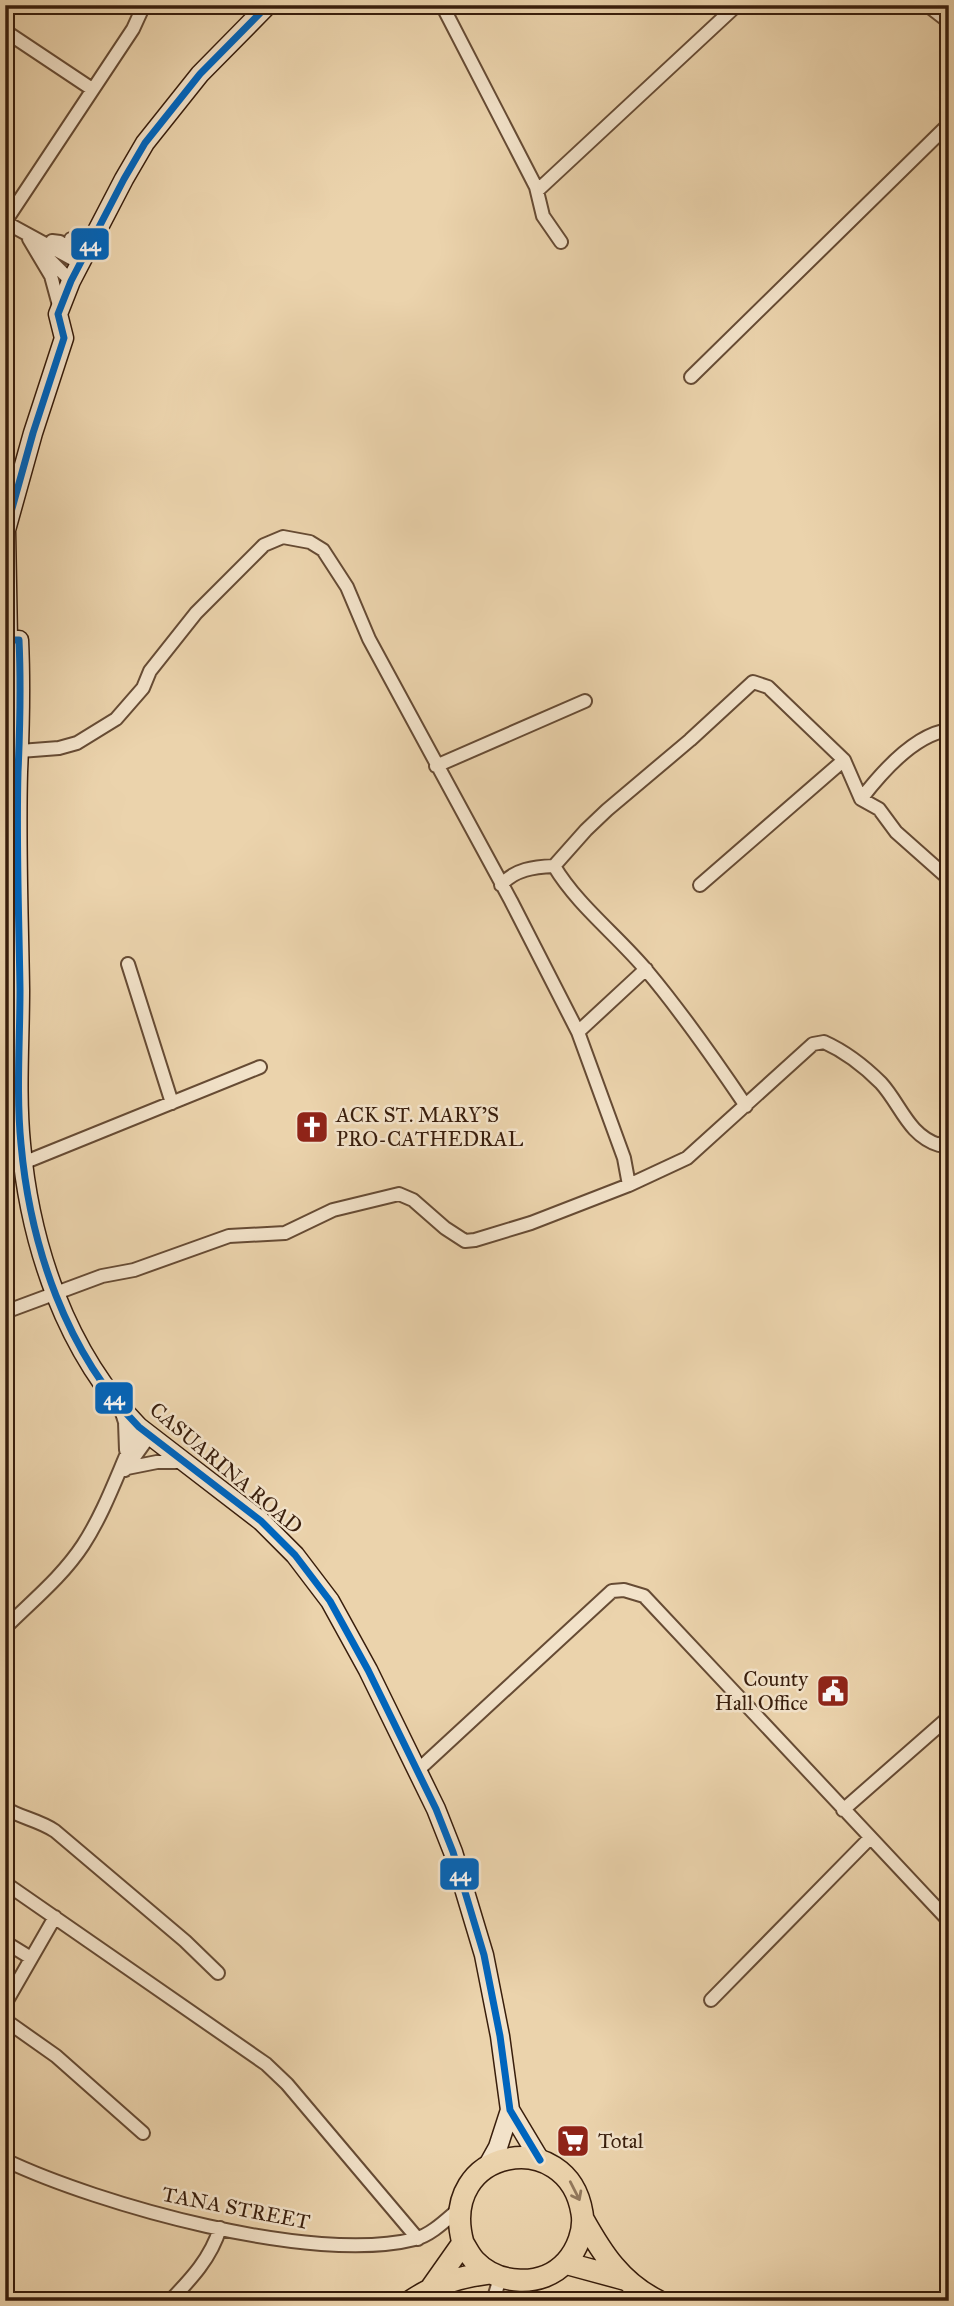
<svg xmlns="http://www.w3.org/2000/svg" width="954" height="2306" viewBox="0 0 954 2306" font-family="'IM FELL Great Primer',serif">
	<style>
		.lines { fill: none; stroke-linecap: round; stroke-linejoin: round }
		.street-casing { stroke: #664b34; stroke-width: 16 }
		.secondary-casing { stroke: #391e0c; stroke-width: 21 }
		.highway-casing { stroke: #391e0c; stroke-width: 24 }
		.street { stroke: #f2e2c9; stroke-width: 12 }
		.secondary { stroke: #f2e2c9; stroke-width: 18 }
		.highway { stroke: #ebd3ac; stroke-width: 21 }
		.bus-1-casing { stroke: #f2e2c9; stroke-width: 12 }
		.bus-1 { stroke: #0065bd; stroke-width: 7 }
		.oneway { stroke: #92785c }
		.labels { text-anchor: middle; dominant-baseline: central; stroke-width: 5; stroke-linejoin: round; paint-order: stroke }
		.poi-label { font-size: 21px; fill: #391e0c; stroke: #f2e2c9; text-anchor: start }
		.street-label { font-size: 21px; fill: #391e0c; stroke: #f2e2c9 }
		.line-badge { stroke: #f2e2c9; stroke-width: 2.5 }
		.badge-label { font-size: 19px; text-anchor: middle; font-weight: bold; fill: #fff }
	</style>
	<rect width="100%" height="100%" fill="#ebd3ac"/>
	<filter id="stains"><feTurbulence type="fractalNoise" baseFrequency=".00286" numOctaves="4"/><feColorMatrix values="0 0 0 0 .2 0 0 0 0 .09 0 0 0 0 .02 0 0 0 .5 -.17"/></filter>
	<radialGradient id="worn" r=".72"><stop offset=".6" stop-color="#630" stop-opacity="0"/><stop offset="1" stop-color="#630" stop-opacity=".3"/></radialGradient>
	<g class="lines">
		<defs>
			<path id="street" d="M442 5 536 187 543 216 561 242
				M927 5 949 22
				M5 31 92 89
				M537 191 737 5
				M29 239 51 276 60 309
				M52 241 60 242V244H71V239L96 234
				M44 254 71 281
				M80 263 5 222 133 29 144 5
				M691 377 949 124
				M436 766 585 701
				M861 799C881 773 915 734 949 730
				M554 866 586 830 607 810 690 740 753 682 768 687 844 760 861 799 879 809 896 832 949 879
				M501 885C515 869 534 867 554 866 578 906 617 935 647 971 683 1014 715 1060 746 1106
				M700 885 844 760
				M128 964 172 1103
				M578 1032 646 969
				M5 1133 21 1142
				M23 1163 260 1067
				M629 1185 687 1158 813 1044 824 1042C844 1051 865 1067 881 1083 901 1105 908 1135 939 1145L949 1139
				M5 1312 102 1276 134 1270 229 1236 285 1233 333 1210 399 1194 413 1200 445 1228 465 1241 475 1240 531 1223 629 1185 624 1158 578 1032 511 901 369 639 347 587 323 550 310 542 283 537 264 545 196 613 150 671 143 688 116 719 77 743 59 748 20 751
				M121 1410 125 1422 126 1450
				M127 1468 157 1462H184
				M125 1470 150 1435
				M5 1628C32 1601 62 1577 83 1545 107 1508 120 1466 139 1427
				M417 1771 612 1591 624 1590 644 1596 949 1921
				M5 1808C21 1818 39 1820 55 1831L185 1941 218 1973
				M843 1810 949 1717
				M5 1883 266 2064 287 2084 418 2239
				M5 1942 31 1958
				M711 2000 870 1838
				M5 2004 55 1917
				M5 2020 56 2056 143 2133
				M5 2160C100 2205 313 2265 415 2239 431 2235 446 2220 459 2209
				M170 2301C191 2279 211 2258 220 2228
				M493 2301 500 2278"/>
			<path id="secondary" d="M268 5 200 74 145 143 124 179 71 281 58 314 64 338 33 433 6 530 8 640H19C21 684 20 728 18 772 16 845 19 918 20 990 20 1041 16 1093 21 1144 30 1245 66 1353 139 1427L261 1521 295 1555 330 1601 368 1670 436 1809 453 1852 484 1955 500 2036 510 2110 540 2160
				M488 2165 498 2147 510 2110"/>
			<path id="highway" d="M583 2219C602 2253 621 2283 658 2301
				M565 2263 624 2279
				M432 2287 463 2243C437 2147 568 2125 582 2213 585 2230 577 2250 566 2262 542 2288 498 2285 475 2261 470 2256 467 2249 463 2243
				M411 2301C436 2284 459 2277 489 2273"/>
		</defs>
		<use href="#street" class="street-casing"/>
		<use href="#secondary" class="secondary-casing"/>
		<use href="#highway" class="highway-casing"/>
		<use href="#street" class="street"/>
		<use href="#secondary" class="secondary"/>
		<use href="#highway" class="highway"/>
		<defs>
			<path id="bus-1" d="M268 5 200 74 145 143 124 179 71 281 58 314 64 338 33 433 6 530 8 640H19C21 684 20 728 18 772 16 845 19 918 20 990 20 1041 16 1093 21 1144 30 1245 66 1353 139 1427L261 1521 295 1555 330 1601 368 1670 436 1809 453 1852 484 1955 500 2036 510 2110 540 2160"/>
		</defs>
		<use href="#bus-1" class="bus-1-casing"/>
		<use href="#bus-1" class="bus-1"/>
	</g>
	<defs><path id="oneway-shaft" d="M-6 0H5M1.5-3L5.5 0L1.5 3" fill="none" stroke-width="1.6" stroke-linecap="round" stroke-linejoin="round" transform="scale(1.75)"/></defs>
	<use class="oneway" href="#oneway-shaft" transform="translate(575 2191) rotate(63)"/>
	<defs>
		<symbol id="church-square" viewBox="-11 -11 22 22"><rect x="-9" y="-9" width="18" height="18" rx="4" fill="#8f2418" stroke="#f2e2c9"/><path d="M-1.2-6h2.4v3.5h3.3v2.4h-3.3V6h-2.4V-.1h-3.3v-2.4h3.3Z" fill="#fff"/></symbol>
		<symbol id="civic-square" viewBox="-11 -11 22 22"><rect x="-9" y="-9" width="18" height="18" rx="4" fill="#8f2418" stroke="#f2e2c9"/><path d="M-.6-6.5H3V-4.5H.6V-3L4-1V1h2V6H-6V1h2V-1L-.6-3ZM-1.2 2.5V6h2.4V2.5Z" fill="#fff"/></symbol>
		<symbol id="supermarket-square" viewBox="-11 -11 22 22"><rect x="-9" y="-9" width="18" height="18" rx="4" fill="#8f2418" stroke="#f2e2c9"/><path d="M-6-5.5h2.5l.6 2H6L4.5 2H-2.5L-4.4-4H-6ZM-1.5 3.2a1.3 1.3 0 1 0 .1 0ZM3 3.2a1.3 1.3 0 1 0 .1 0Z" fill="#fff"/></symbol>
	</defs>
	<g fill-rule="evenodd">
		<use href="#church-square" x="293" y="1108" width="38" height="38"/>
		<use href="#civic-square" x="814" y="1672" width="38" height="38"/>
		<use href="#supermarket-square" x="554" y="2122" width="38" height="38"/>
	</g>
	<g class="labels">
		<g class="poi-label">
			<text x="336" y="1115">ACK ST. MARY'S<tspan x="336" dy="24">PRO-CATHEDRAL</tspan></text>
			<text x="808" y="1679" text-anchor="end">County<tspan x="808" dy="24">Hall Office</tspan></text>
			<text x="598" y="2141">Total</text>
		</g>
		<g class="street-label">
			<text transform="translate(226 1468) rotate(40)">CASUARINA ROAD</text>
			<text transform="translate(236 2208) rotate(11)">TANA STREET</text>
		</g>
	</g>
	<g class="line-badge">
		<rect x="70" y="227" width="40" height="34" rx="7" fill="#0065bd"/>
		<rect x="94" y="1381" width="40" height="34" rx="7" fill="#0065bd"/>
		<rect x="439" y="1857" width="41" height="34" rx="7" fill="#0065bd"/>
	</g>
	<g class="badge-label">
		<text x="90" y="251">44</text>
		<text x="114" y="1405">44</text>
		<text x="460" y="1881">44</text>
	</g>
	<rect width="954" height="2306" fill="none" stroke="#ebd3ac" stroke-width="28"/>
	<rect x="7" y="7" width="940" height="2292" fill="none" stroke="#391e0c" stroke-width="3.5"/>
	<rect x="14" y="14" width="926" height="2278" fill="none" stroke="#391e0c" stroke-width="2"/>
	<rect width="100%" height="100%" filter="url(#stains)"/>
	<rect width="100%" height="100%" fill="url(#worn)"/>
</svg>
